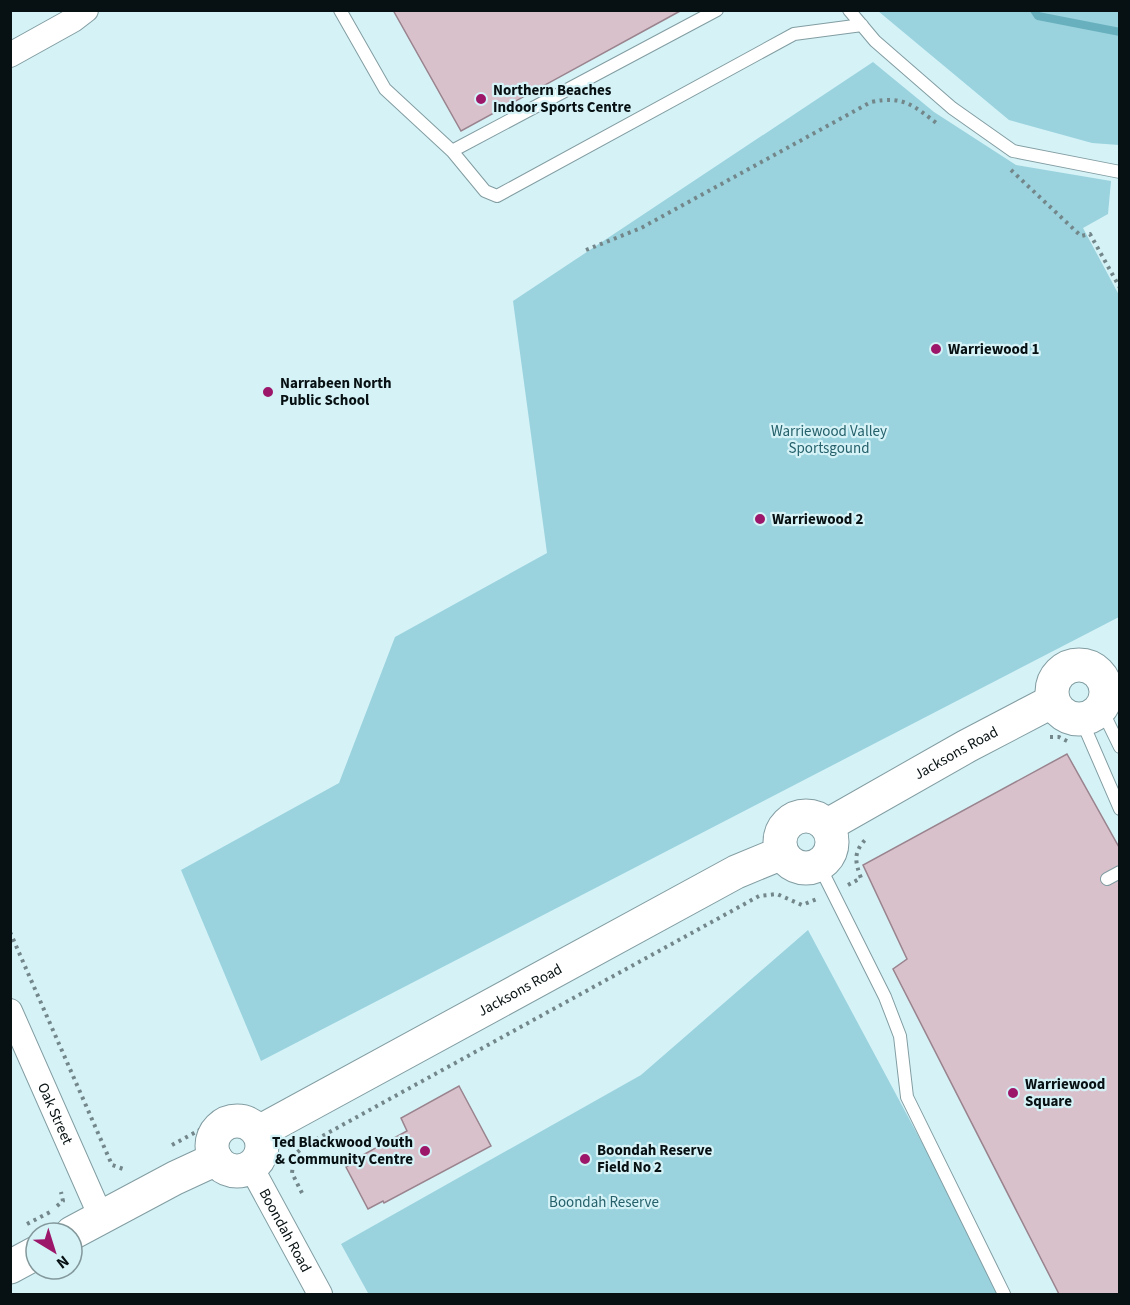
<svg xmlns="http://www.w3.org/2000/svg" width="1130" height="1305" viewBox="0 0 1130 1305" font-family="'Source Sans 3',sans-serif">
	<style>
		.green { fill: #9ad3de }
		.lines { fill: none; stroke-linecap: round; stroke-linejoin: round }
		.stream { stroke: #69b0be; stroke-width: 8 }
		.building { fill: #d9c1cc; stroke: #99838d; stroke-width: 1.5 }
		.lane-casing { stroke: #829da2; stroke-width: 14 }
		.street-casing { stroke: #829da2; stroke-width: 26 }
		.secondary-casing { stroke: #829da2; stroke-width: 35 }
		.path { stroke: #73878a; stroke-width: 4; stroke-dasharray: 3 4.5; stroke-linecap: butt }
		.lane { stroke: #fff; stroke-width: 12 }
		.street { stroke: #fff; stroke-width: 24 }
		.secondary { stroke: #fff; stroke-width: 33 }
		.poi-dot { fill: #9c176a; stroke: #d5f2f7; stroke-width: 2 }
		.labels { text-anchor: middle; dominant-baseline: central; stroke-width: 4.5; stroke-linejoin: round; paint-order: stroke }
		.poi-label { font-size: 15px; font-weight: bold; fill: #071012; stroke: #d5f2f7; text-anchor: start }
		.park-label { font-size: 15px; fill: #26616b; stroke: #d5f2f7 }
		.street-label { font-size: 15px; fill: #071012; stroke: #d5f2f7 }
	</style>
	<rect width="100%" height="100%" fill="#d5f2f7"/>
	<path class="green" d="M878 11H1119V145L1092 143 1009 120Z
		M873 62 934 112 1016 165 1111 181 1108 214 1083 228 1119 295V617L261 1061 181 870 339 783 395 637 547 553 513 301Z
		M808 930 1003 1294H366L368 1293 341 1244 641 1075Z"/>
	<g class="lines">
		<path class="stream" d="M1034 10 1038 16 1120 32"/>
	</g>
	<path class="building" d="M393 10H682L461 131Z
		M1067 754 1120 849V1294H1059L893 969 907 959 863 865Z
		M459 1086 491 1146 384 1203 383 1201 368 1209 346 1167 360 1159 359 1157 407 1131 401 1118Z"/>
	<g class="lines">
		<defs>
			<path id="lane" d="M340 10 385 89 452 151 485 191 497 196 794 34 862 25
				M849 10 875 41 952 108 1013 151 1120 172
				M452 151 717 10
				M1101 708 1120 747
				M1081 719 1120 809
				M819 865 885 997 900 1036 907 1097 1004 1294
				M1107 879 1120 872"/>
			<g id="street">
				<path d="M10 55 73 20 86 10"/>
				<path id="s1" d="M10 1011 101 1217"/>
				<path id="s2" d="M251 1167 320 1294"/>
			</g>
			<g id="secondary">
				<circle cx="1079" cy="692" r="27"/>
				<circle cx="806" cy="842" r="26"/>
				<path id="s3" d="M828 825 967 746 1053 701"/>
				<circle cx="237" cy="1146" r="25"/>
				<path id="s4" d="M259 1132 736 872 782 853"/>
				<path d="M72 1233 175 1178 216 1159"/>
				<path d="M10 1267 36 1253"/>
			</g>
		</defs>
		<use href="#lane" class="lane-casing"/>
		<use href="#street" class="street-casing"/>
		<use href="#secondary" class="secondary-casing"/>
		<path class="path" d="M1011 170 1081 236 1090 234 1120 288
			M586 250 641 228 871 102C904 95 914 106 939 125
			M1050 737H1059L1071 743
			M848 885 861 878C855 862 853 852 866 839
			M10 932 112 1165 126 1170
			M172 1145 242 1107
			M302 1193 292 1173 294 1155 306 1145 759 896 777 894 802 905 817 899
			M57 1206 63 1201 61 1192
			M27 1224 52 1211"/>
		<use href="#lane" class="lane"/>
		<use href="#street" class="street"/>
		<use href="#secondary" class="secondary"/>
	</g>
	<g class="poi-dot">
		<circle cx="481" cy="99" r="6"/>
		<circle cx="936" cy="349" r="6"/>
		<circle cx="268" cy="392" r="6"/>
		<circle cx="760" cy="519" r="6"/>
		<circle cx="1013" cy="1093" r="6"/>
		<circle cx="425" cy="1151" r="6"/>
		<circle cx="585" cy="1159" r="6"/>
	</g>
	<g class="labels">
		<g class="poi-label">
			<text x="493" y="90">Northern Beaches<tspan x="493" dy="17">Indoor Sports Centre</tspan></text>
			<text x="948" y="349">Warriewood 1</text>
			<text x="280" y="383">Narrabeen North<tspan x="280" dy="17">Public School</tspan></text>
			<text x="772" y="519">Warriewood 2</text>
			<text x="1025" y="1084">Warriewood<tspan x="1025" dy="17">Square</tspan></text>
			<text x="413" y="1142" text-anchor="end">Ted Blackwood Youth<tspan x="413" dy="17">&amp; Community Centre</tspan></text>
			<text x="597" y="1150">Boondah Reserve<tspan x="597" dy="17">Field No 2</tspan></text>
		</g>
		<g class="park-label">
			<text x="829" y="431">Warriewood Valley<tspan x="829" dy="17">Sportsgound</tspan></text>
			<text x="604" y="1202">Boondah Reserve</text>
		</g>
		<g class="street-label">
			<text stroke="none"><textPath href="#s3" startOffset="147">Jacksons Road</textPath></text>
			<text stroke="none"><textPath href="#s4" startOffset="297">Jacksons Road</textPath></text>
			<text stroke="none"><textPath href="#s1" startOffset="112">Oak Street</textPath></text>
			<text stroke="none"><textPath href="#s2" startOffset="72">Boondah Road</textPath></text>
		</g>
	</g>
	<rect width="1130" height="1305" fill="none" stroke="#071012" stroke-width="24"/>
	<g transform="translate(54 1251) rotate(142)"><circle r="28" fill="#d5f2f7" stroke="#83989b" stroke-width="1.5"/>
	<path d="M0-4.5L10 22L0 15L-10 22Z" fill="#9c176a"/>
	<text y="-9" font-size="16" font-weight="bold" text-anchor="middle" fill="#071012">N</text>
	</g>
</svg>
